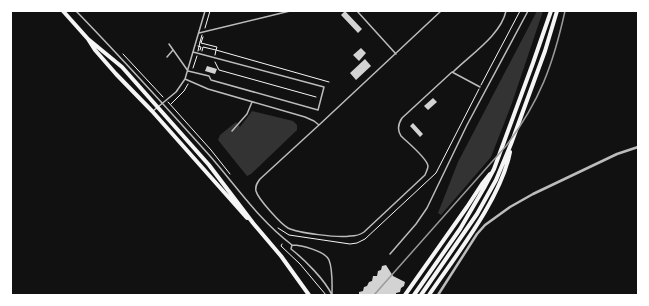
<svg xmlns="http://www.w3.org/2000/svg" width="649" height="306" viewBox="0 0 649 306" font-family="'Public Sans',sans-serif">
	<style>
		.water { fill: #333 }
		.building { fill: #d3d3d3 }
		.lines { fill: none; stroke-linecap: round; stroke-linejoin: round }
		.path { stroke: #f5f5f5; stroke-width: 1 }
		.service { stroke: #bcbcbc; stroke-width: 1.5 }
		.minor { stroke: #bcbcbc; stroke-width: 2.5 }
		.primary { stroke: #f5f5f5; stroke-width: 4 }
		.rail { stroke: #9a9a9a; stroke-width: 1.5 }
	</style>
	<rect width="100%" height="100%" fill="#111"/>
	<path class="water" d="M537 11H543L512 103 491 157 441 215 438 213 458 162Z
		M252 111 293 121 297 125V130L251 174 247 176 218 140 220 135 236 122 240 127Z"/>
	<path class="building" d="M345 11 362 29 358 33 341 15Z
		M361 48 366 53 359 61 353 55Z
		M365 59 371 66 356 80 350 73Z
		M207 66 217 69 215 74 205 71Z
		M433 98 437 102 428 110 424 106Z
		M413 123 423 134 420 137 410 126Z
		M386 265 393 276 405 282 404 286 401 288 400 292 396 293V295H359V292L363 291 364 287 367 286 369 282 372 281 373 276H377L378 271 381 270 382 266Z"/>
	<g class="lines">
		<path class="path" d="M205 28 210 11
			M200 42 202 35
			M198 46 201 47 200 50
			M198 51 200 42
			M202 51 203 47 216 50 217 47 201 43 203 37
			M123 54 163 97
			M215 55 216 50 329 82
			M215 62 219 70 316 97
			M193 68 197 56
			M481 85 520 11
			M168 102 211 150 230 174
			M171 104 184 91 188 84
			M278 228 289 235 350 244 357 243 365 239 436 173 479 89
			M282 244 281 246 300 264 326 295"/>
		<path class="service" d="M76 11C122 58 166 107 210 156 237 187 258 219 292 245
			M357 11 396 54
			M199 33 290 11
			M169 44 188 71 209 76 211 80 318 110 324 87 193 52
			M167 57 173 50
			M453 72C470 55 501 35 506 11
			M185 79 208 89 305 117 314 121 319 125 260 179C257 183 255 186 256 191 258 199 281 224 288 228 298 233 338 238 350 236 355 236 360 235 364 232L425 175C426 172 428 169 428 166 427 158 407 142 401 136 397 130 398 124 402 118L452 72 480 87
			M153 111 176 92 185 79 205 11
			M319 125 441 11
			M232 131 247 114 252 102
			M292 245C301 245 325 251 329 260 333 270 332 284 332 295
			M292 245 291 249C304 259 325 280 332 295
			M390 254 416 224 427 208 467 125 528 11"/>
		<path class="minor" d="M438 295 477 234 485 225 510 207 533 194 617 154 638 147"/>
		<path class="primary" d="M63 11 88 39 95 50 116 74 152 111 247 218
			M88 39 122 67 209 165 253 223 281 256 309 295
			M405 295 467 207 482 184 490 174
			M414 295 460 229 484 188 494 169 533 63 551 11
			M421 295 477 214 496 180 511 144 545 51 557 11
			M429 295C456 255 501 199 510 152"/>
		<path class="rail" d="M374 295 506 146C540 101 553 65 565 11"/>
	</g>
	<rect width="649" height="306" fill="none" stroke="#ffffff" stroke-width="24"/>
</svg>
